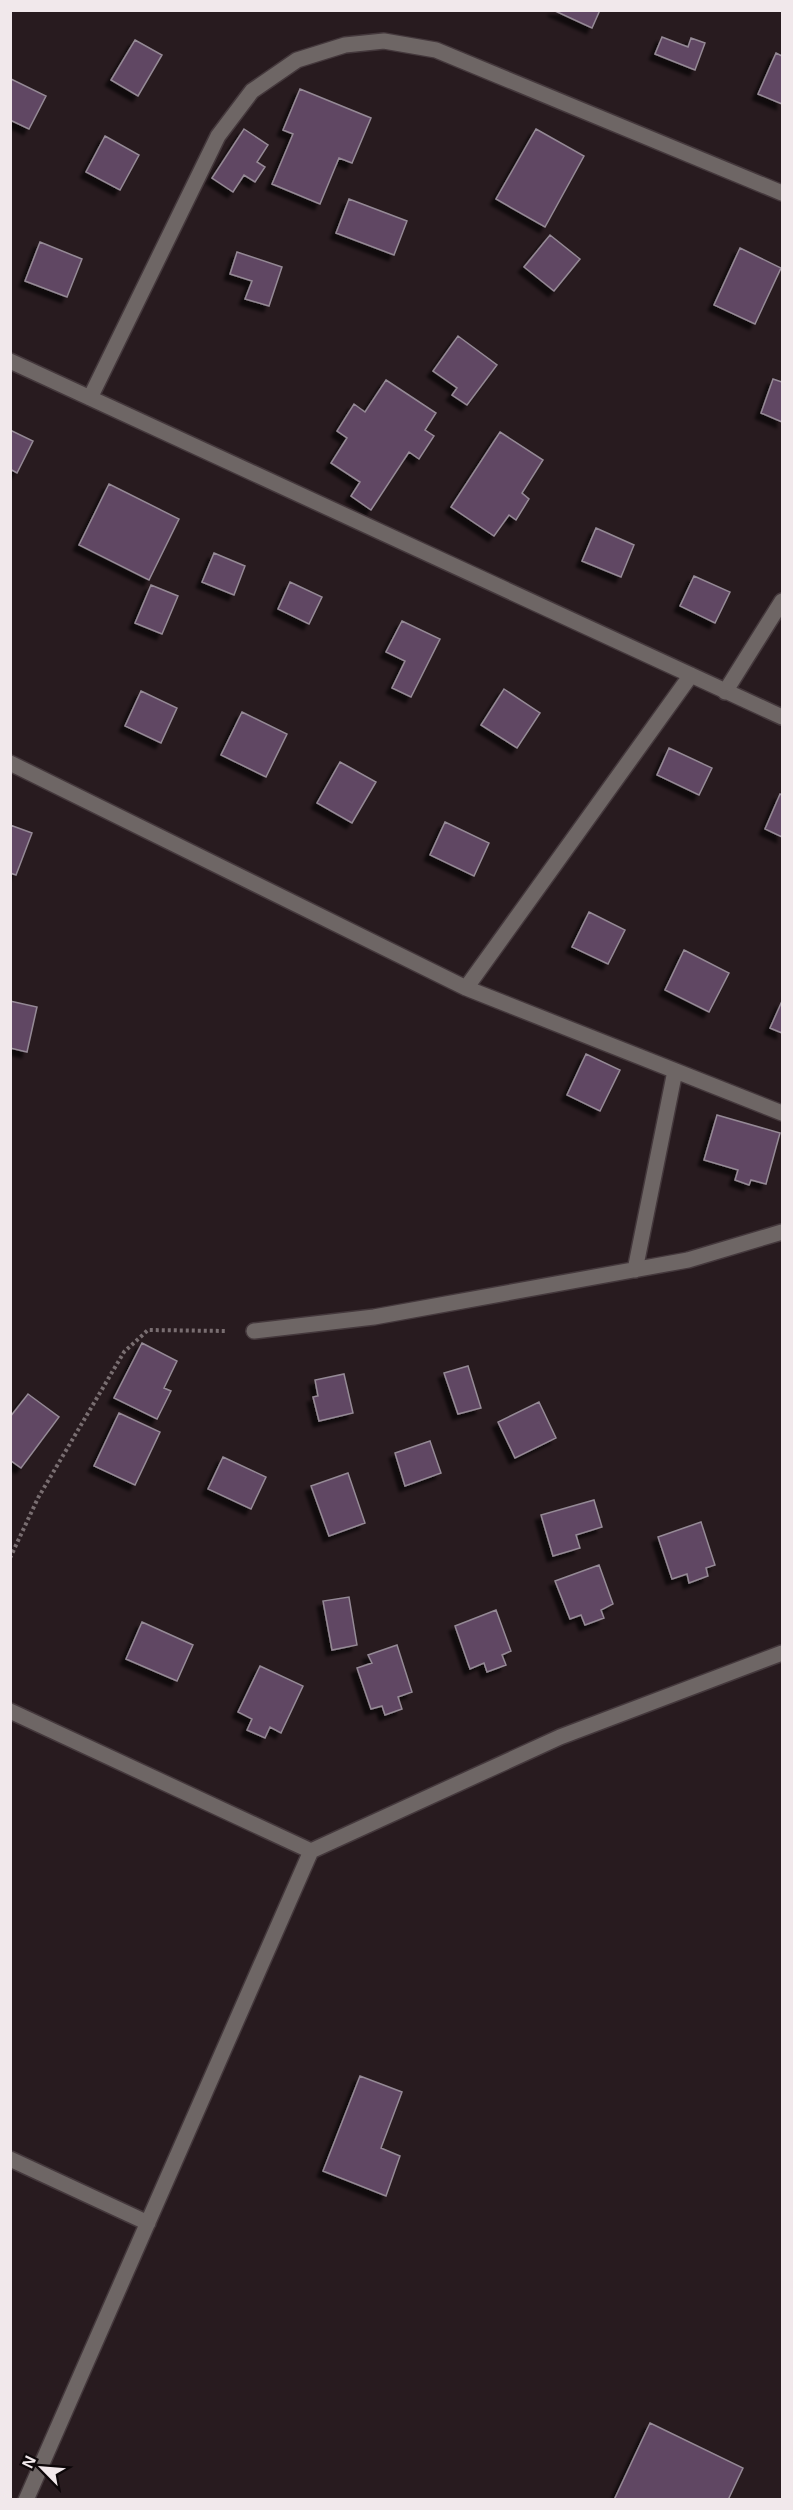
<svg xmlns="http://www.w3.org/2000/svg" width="793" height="2510" viewBox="0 0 793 2510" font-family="Helvetica,sans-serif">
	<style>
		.building { fill: #614763; stroke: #958a96; stroke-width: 1.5; filter: url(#shadow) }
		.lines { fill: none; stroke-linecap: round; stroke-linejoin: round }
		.street-casing { stroke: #44383c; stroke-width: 18 }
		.path { stroke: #796e71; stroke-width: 4; stroke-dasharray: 3 3; stroke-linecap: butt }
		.street { stroke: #6e6665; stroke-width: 15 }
	</style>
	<defs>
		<filter id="shadow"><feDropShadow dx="-5.5" dy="5.5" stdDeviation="1.5" flood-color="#0009"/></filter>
	</defs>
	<rect width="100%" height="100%" fill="#281b1f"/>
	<path class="building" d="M553 10H600L592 28Z
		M662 37 688 47 691 38 705 43 695 70 655 54Z
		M135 40 162 55 138 96 111 80Z
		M776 53 782 56V104L758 94Z
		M11 79 46 96 29 129 10 120Z
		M300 89 371 118 352 163 339 158 320 204 272 184 293 134 283 130Z
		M244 129 268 145 257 162 265 167 255 182 244 175 233 192 212 178Z
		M536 129 584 156 545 227 496 199Z
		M105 136 139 155 120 190 86 172Z
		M349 199 407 221 394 255 336 233Z
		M550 235 580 259 554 291 524 267Z
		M40 242 82 259 67 297 25 281Z
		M740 248 781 268 755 324 714 305Z
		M237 252 282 267 269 306 245 299 252 281 230 274Z
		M458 336 497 365 467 405 452 395 457 388 433 371Z
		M773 379 782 382V422L761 413Z
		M386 380 436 413 425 430 434 436 419 459 409 452 371 510 351 496 360 482 331 463 347 438 337 431 354 404 365 412Z
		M10 430 33 441 17 473 10 469Z
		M500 432 543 460 522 493 529 499 516 520 509 515 494 536 451 507Z
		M109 484 179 519 149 580 79 545Z
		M596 528 634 545 621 577 582 561Z
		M214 553 245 566 234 595 202 582Z
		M694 576 730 592 715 623 680 606Z
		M290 582 322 597 309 624 278 609Z
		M151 585 178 596 162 634 135 623Z
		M402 621 440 639 411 697 392 688 405 661 386 652Z
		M504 689 540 713 517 748 481 725Z
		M141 691 177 708 161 743 125 726Z
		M242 712 287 734 266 777 221 755Z
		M669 748 712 768 699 795 657 775Z
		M340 762 376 782 352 823 317 803Z
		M780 794 782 795V837L765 829Z
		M445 822 489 843 474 876 430 855Z
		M10 825 32 833 16 875 10 873Z
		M589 912 625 930 608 964 572 947Z
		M684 950 729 973 709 1012 665 990Z
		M10 1001 37 1007 27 1052 10 1048Z
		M782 1001V1033L770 1028Z
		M586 1054 620 1070 600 1111 567 1095Z
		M717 1115 780 1133 766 1184 751 1180 749 1185 735 1180 738 1170 704 1160Z
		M142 1343 177 1361 164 1388 171 1391 157 1419 114 1398Z
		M468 1366 481 1408 458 1414 444 1373Z
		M344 1374 353 1413 319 1421 313 1397 318 1396 315 1380Z
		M28 1394 59 1417 21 1468 10 1460V1417Z
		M539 1402 556 1438 515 1458 498 1422Z
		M119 1413 160 1432 135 1485 94 1466Z
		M430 1441 441 1473 405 1486 395 1453Z
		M223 1457 266 1477 251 1509 208 1489Z
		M348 1473 365 1523 329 1536 311 1486Z
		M594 1500 602 1527 576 1535 580 1548 553 1556 541 1515Z
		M701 1522 715 1565 706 1568 708 1576 689 1583 687 1574 672 1579 658 1537Z
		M599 1565 613 1604 601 1610 604 1618 585 1625 581 1615 570 1619 555 1581Z
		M349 1597 357 1645 332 1650 323 1601Z
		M496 1610 511 1651 502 1655 506 1665 487 1672 484 1663 470 1669 455 1626Z
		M142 1622 193 1645 177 1681 126 1659Z
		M397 1645 412 1692 398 1697 402 1709 385 1715 382 1706 371 1709 357 1668 372 1663 368 1655Z
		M260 1666 303 1686 281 1733 270 1727 265 1738 247 1730 252 1719 238 1712Z
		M360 2076 402 2092 381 2148 400 2156 386 2196 323 2171Z
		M650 2423 743 2468 728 2500H614Z"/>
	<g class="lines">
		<defs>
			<path id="street" d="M10 361 782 717
				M90 398 218 136 252 91 297 60 345 45 384 41 436 50 782 193
				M725 692 782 601
				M10 763 466 988 782 1113
				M466 988 691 675
				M635 1270 675 1071
				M254 1331 374 1317 688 1260 782 1232
				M10 1711 311 1851
				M10 2159 148 2223
				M26 2500 311 1851 560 1737 782 1653"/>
		</defs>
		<use href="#street" class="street-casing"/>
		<path class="path" d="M10 1558 38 1498 124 1352 148 1330 226 1331"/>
		<use href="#street" class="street"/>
	</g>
	<rect width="793" height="2510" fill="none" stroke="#f1e8eb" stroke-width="24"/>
	<g transform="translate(42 2468) rotate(295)" stroke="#0d0709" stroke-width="4.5" paint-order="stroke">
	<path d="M0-4.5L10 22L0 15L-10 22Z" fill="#f1e8eb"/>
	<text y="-9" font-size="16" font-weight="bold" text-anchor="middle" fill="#f1e8eb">N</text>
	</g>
</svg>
